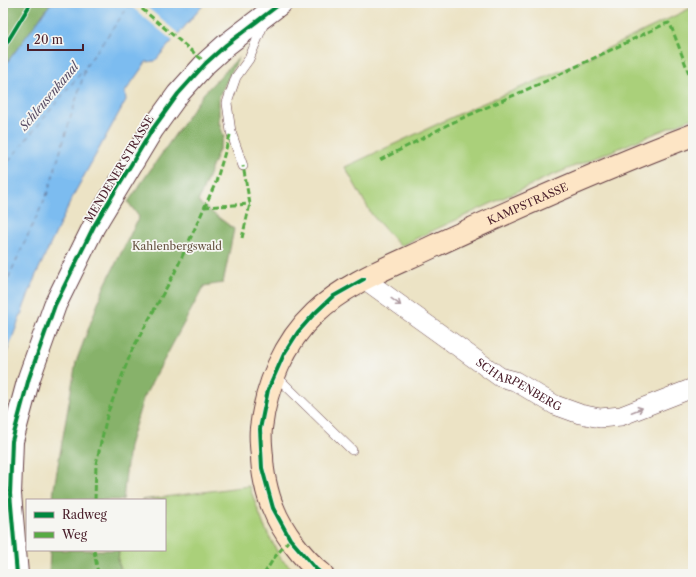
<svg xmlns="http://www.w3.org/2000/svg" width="696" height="577" viewBox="0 0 696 577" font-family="'Libre Caslon Text',serif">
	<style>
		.green { fill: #aad07a; stroke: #7a7852 }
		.forest { fill: #87b26a; stroke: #68684a }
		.water { fill: #7bbcf0; stroke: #626e8e }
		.pier { fill: #ece3c5 }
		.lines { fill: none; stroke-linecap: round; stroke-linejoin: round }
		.ferry { stroke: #594e66; stroke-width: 1; stroke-dasharray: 5 4; stroke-linecap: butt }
		.service-casing { stroke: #623c42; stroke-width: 10 }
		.minor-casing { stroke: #623c42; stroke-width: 20 }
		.tertiary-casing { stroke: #623c42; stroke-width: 24 }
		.secondary-casing { stroke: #623c42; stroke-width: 24 }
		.service { stroke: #fff; stroke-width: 9 }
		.minor { stroke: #fff; stroke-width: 19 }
		.tertiary { stroke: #fff; stroke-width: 22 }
		.secondary { stroke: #fde5c5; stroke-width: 22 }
		.quiet { stroke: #57aa44; stroke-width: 3; stroke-dasharray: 6 3; stroke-linecap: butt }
		.cycleway-casing { stroke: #f6f6f2; stroke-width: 6 }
		.cycleway { stroke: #00873e; stroke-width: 4 }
		.oneway { stroke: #ae9aa0 }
		.labels { text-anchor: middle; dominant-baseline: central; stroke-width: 3.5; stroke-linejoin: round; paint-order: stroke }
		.street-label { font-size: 11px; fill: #4a1f2b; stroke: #f6f6f2 }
		.park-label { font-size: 11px; fill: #675443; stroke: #f6f6f2 }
		.water-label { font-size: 12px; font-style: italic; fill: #594e66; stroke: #f6f6f2 }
	</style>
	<rect width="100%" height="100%" fill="#f6f6f2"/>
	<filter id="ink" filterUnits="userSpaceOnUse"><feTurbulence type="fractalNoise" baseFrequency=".025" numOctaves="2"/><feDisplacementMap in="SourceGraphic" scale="8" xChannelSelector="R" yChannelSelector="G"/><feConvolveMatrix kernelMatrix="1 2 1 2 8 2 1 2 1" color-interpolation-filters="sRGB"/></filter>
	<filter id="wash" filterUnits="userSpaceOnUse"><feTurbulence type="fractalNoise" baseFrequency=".012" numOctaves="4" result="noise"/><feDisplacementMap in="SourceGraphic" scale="16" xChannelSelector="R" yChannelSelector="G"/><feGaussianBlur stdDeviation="0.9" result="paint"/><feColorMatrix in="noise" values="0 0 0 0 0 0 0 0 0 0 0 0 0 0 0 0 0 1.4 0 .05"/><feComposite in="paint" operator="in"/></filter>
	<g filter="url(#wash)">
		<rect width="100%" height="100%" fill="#ece3c5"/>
		<path class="green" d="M693 7V118L548 177 400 246 372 215 345 167 474 107 565 69Z
			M249 486 264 526 281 559 299 574H123L118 562 119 550H165V500H141Z"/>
		<path class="forest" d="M3 3H51L3 68Z
			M239 57 219 96V123L224 137 198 202 234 229 223 283 204 286 143 399 129 446 123 500H53L54 488 76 362 104 287 139 217 128 202 204 93Z
			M50 550H119L118 562 123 574H49Z"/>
		<path class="water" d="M51 3H205L155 61 146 62 125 92 126 100 74 194 35 277 3 363V68Z"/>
		<path class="pier" d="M127 3H142L180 35 174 42Z"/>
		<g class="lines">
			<path class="ferry" d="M86 66 131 3
				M3 168 84 69
				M3 295 10 274 48 192 86 67"/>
		</g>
	</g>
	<g filter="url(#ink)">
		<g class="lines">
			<defs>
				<path id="service" d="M243 166 231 132 227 103 236 77 249 59 264 23
					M275 375 352 450"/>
				<g id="minor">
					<path id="s1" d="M364 279 500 377 515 381 555 405 580 414 600 418 621 416 693 388"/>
				</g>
				<path id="tertiary" d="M17 574 10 494 12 441 29 378 55 305 94 226 152 130 178 94 206 63 226 45 281 3"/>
				<g id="secondary">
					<path id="s2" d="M322 574C303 559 282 531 273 508 267 494 262 471 262 456 261 447 260 437 261 428 266 386 284 342 315 313 348 281 395 265 436 245 521 206 606 168 693 135"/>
				</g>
			</defs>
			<use href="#service" class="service-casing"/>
			<use href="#minor" class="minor-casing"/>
			<use href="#tertiary" class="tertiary-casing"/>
			<use href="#secondary" class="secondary-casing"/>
			<use href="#service" class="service"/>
			<use href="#minor" class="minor"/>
			<use href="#tertiary" class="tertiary"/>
			<use href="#secondary" class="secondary"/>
			<path class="quiet" d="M135 3 206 63
				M380 160 425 137 447 125 546 81 665 24 669 23 671 26 693 84
				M204 207 250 204
				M242 238 250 204 243 166
				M95 500 96 464 108 412 132 350 175 272 216 182 231 132
				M94 550 98 574
				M264 574 274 558 290 539"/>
			<defs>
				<path id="cycleway" d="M3 49 31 3
					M17 574 10 494 12 441 29 378 55 305 94 226 152 130 178 94 206 63 226 45 281 3
					M322 574 316 569 290 539 273 508 262 468 260 429 268 390 284 354 298 332 314 314 332 297 364 279"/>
			</defs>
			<use href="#cycleway" class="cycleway-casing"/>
			<use href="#cycleway" class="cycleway"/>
		</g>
		<defs><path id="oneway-shaft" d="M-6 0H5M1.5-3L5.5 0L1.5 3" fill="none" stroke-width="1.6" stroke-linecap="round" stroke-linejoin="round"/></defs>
		<g class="oneway">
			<use href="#oneway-shaft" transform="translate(396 302) rotate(36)"/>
			<use href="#oneway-shaft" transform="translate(637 410) rotate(-21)"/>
		</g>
	</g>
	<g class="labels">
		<g class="street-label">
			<text transform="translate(119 169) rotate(-59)">MENDENER STRASSE</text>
			<text stroke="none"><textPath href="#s2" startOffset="534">KAMPSTRASSE</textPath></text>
			<text stroke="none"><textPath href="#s1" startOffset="188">SCHARPENBERG</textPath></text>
		</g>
		<g class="park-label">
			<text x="177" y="246">Kahlenbergswald</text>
		</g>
		<g class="water-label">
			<text transform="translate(49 96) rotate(-50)">Schleusenkanal</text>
		</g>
	</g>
	<rect width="696" height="577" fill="none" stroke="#f6f6f2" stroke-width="16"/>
	<rect x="26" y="499" width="140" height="52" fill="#f6f6f2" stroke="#b1a0a2"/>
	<rect x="34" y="512" width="20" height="6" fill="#00873e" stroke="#b1a0a2"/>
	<text x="62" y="519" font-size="12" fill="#4a1f2b">Radweg</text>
	<rect x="34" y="532" width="20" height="6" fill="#57aa44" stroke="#b1a0a2"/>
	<text x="62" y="539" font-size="12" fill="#4a1f2b">Weg</text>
	<path d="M28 44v6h55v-6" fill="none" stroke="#4a1f2b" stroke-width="2"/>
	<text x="34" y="44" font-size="12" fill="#4a1f2b" stroke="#f6f6f2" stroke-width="3" paint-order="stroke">20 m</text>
</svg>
